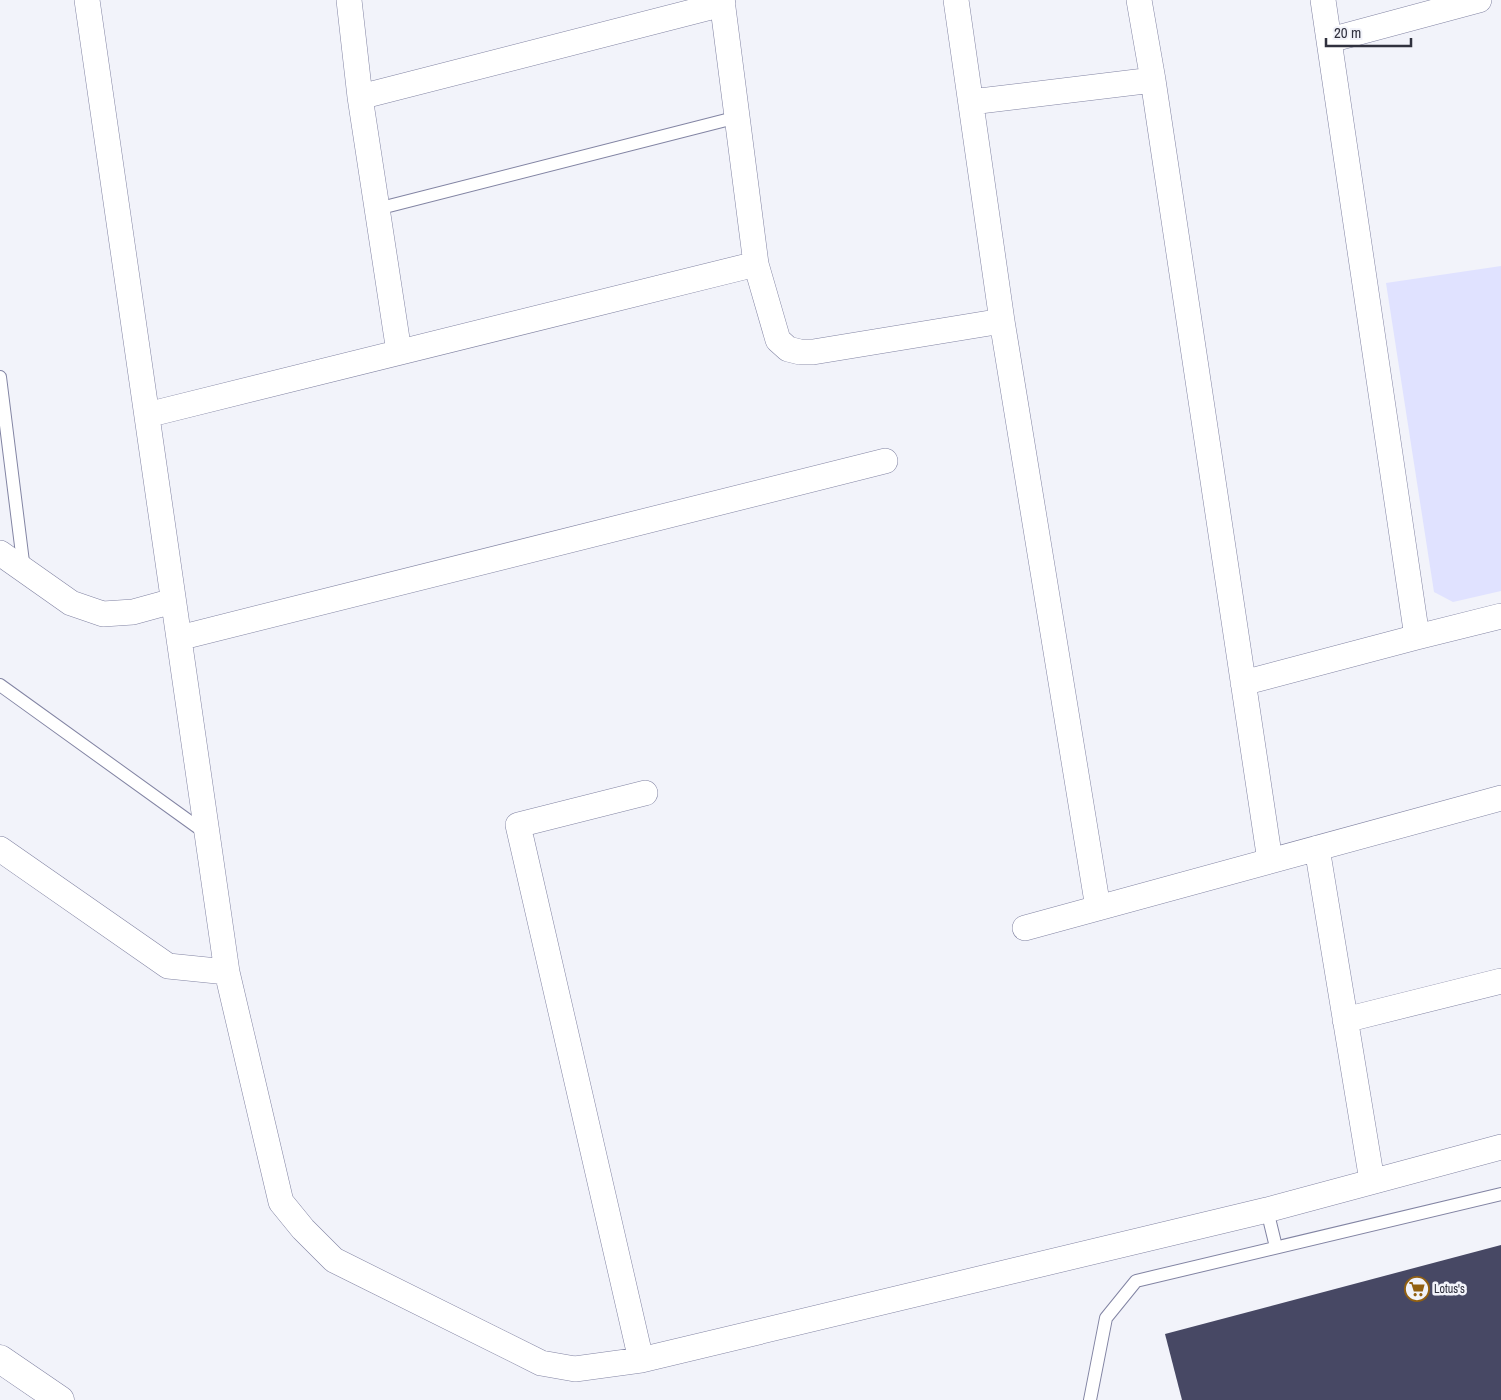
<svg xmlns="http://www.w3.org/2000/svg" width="1501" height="1400" viewBox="0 0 1501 1400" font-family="'Archivo Narrow',sans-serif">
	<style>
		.green { fill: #e0e2ff }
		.building { fill: #474864 }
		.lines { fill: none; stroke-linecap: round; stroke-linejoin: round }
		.service-casing { stroke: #8284a3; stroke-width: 14 }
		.minor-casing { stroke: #8284a3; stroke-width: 26 }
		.secondary-casing { stroke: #8284a3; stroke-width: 29 }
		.service { stroke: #fff; stroke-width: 12 }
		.minor { stroke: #fff; stroke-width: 25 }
		.secondary { stroke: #fff; stroke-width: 28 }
		.labels { text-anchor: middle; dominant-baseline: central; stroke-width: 5; stroke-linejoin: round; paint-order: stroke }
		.poi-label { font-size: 12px; fill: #30313e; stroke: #f2f3fa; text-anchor: start }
	</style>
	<rect width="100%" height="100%" fill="#f2f3fa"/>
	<path class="green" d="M1501 266V591L1453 602 1434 592 1386 283Z"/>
	<path class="building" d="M1501 1245V1400H1182L1165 1334Z"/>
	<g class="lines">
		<defs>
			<path id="service" d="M377 209 738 117
				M0 377 24 570
				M0 685 207 834
				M1267 1210 1276 1247
				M1090 1400 1106 1318 1136 1281 1501 1194"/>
			<path id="minor" d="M87 0 227 972 281 1202 303 1229 334 1260 541 1363 575 1369 641 1360 1267 1210 1501 1147
				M349 0 360 97 399 352
				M722 0 756 264 778 340 788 349 800 352H813L1002 321
				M956 0 1002 321 1098 908
				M1139 0 1153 80 1270 861
				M1323 0 1417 637
				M1330 40 1479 0
				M360 97 723 4
				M971 102 1153 80
				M147 415 756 264
				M0 553 71 603 103 614 133 612 173 601
				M179 638 885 461
				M1243 683 1417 637 1501 616
				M1317 848 1372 1181
				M0 849 168 966 227 972
				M1025 928 1501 798
				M1345 1020 1501 981
				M641 1360 518 825 645 793"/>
			<path id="secondary" d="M0 1359 60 1400"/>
		</defs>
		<use href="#service" class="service-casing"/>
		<use href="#minor" class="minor-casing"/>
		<use href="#secondary" class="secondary-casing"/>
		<use href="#service" class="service"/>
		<use href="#minor" class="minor"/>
		<use href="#secondary" class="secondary"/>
	</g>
	<defs>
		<symbol id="supermarket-ring" viewBox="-11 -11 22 22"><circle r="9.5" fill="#f2f3fa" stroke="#926011" stroke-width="1.5"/><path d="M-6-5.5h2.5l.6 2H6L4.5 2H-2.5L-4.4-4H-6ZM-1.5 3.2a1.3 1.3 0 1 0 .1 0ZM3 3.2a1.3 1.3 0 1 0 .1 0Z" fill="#926011"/></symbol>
	</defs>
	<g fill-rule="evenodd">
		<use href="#supermarket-ring" x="1403" y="1275" width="28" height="28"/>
	</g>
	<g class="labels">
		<g class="poi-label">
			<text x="1434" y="1289">Lotus's</text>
		</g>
	</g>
	<path d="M1326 38v8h85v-8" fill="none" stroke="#30313e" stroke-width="2.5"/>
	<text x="1334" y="38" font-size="15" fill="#30313e" stroke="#f2f3fa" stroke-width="4" paint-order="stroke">20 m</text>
</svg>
